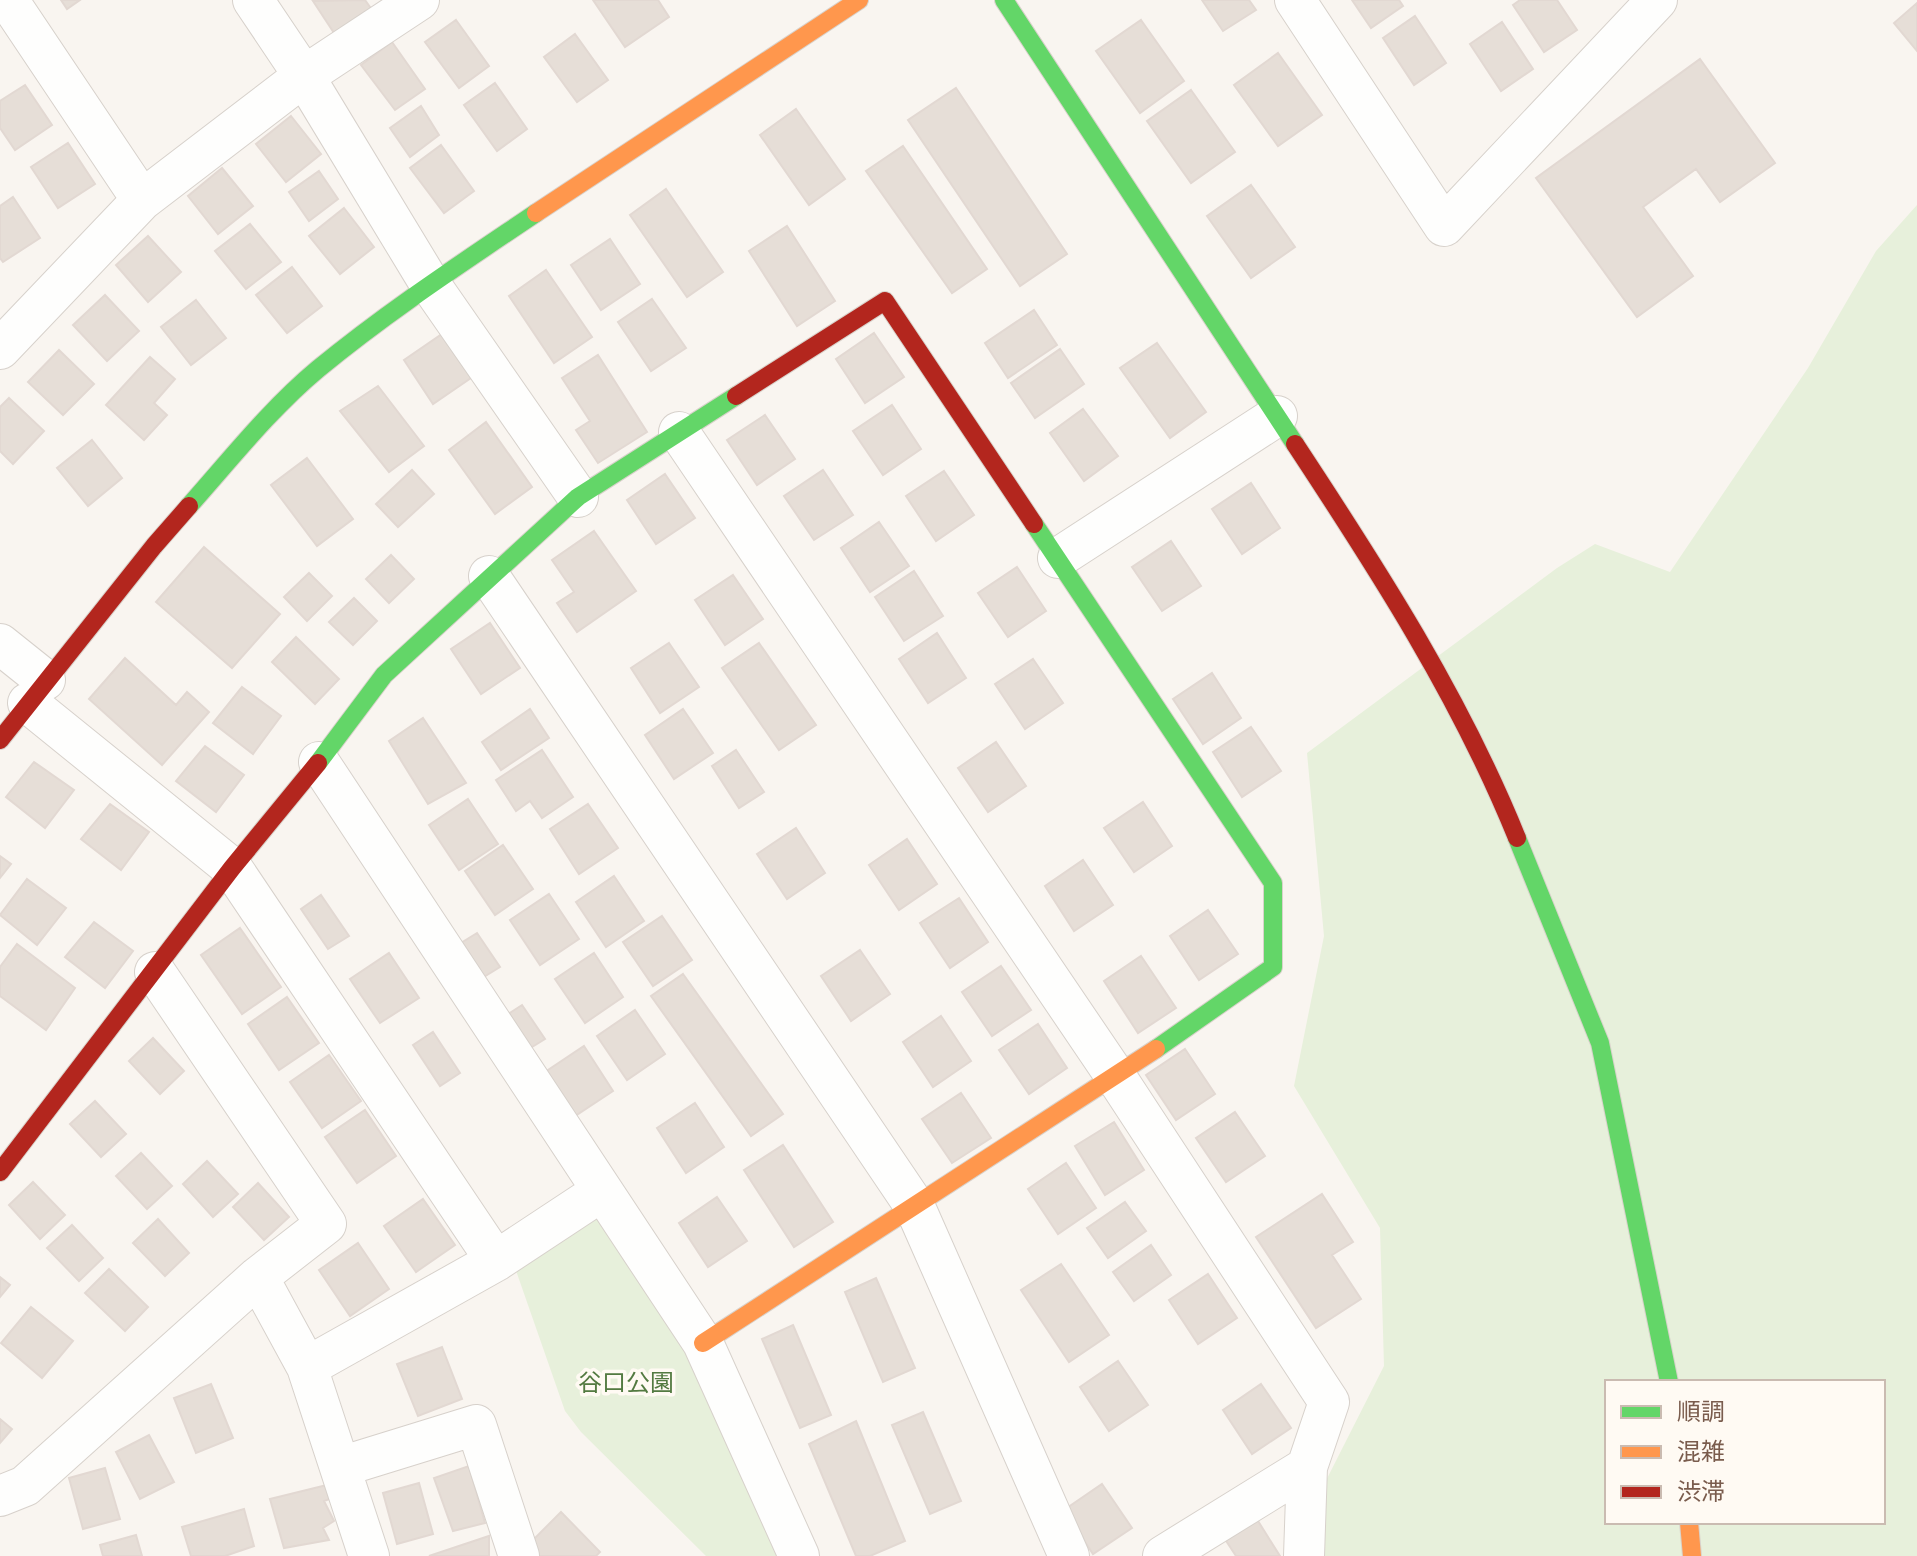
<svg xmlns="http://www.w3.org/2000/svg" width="1917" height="1556" viewBox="0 0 1917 1556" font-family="'Public Sans','Noto Sans JP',sans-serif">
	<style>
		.green { fill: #e7f0db; fill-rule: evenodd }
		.building { fill: #e6ded7; stroke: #e2d8d2; stroke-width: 2 }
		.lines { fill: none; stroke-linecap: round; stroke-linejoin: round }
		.street-casing { stroke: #d7d1cb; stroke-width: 42 }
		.fast-casing { stroke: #d9d2cb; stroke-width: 20 }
		.slow-casing { stroke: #d9d2cb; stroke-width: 20 }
		.jam-casing { stroke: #d9d2cb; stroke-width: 20 }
		.street { stroke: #fefefd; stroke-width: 40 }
		.fast { stroke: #63d668; stroke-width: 18 }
		.slow { stroke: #ff974d; stroke-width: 18 }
		.jam { stroke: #b3261e; stroke-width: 18 }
		.labels { text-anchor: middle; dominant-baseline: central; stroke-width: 7; stroke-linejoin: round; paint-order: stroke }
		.park-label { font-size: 24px; fill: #537a41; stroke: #fffaf3 }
	</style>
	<rect width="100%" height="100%" fill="#f9f5f0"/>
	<path class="green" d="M1917 205V1556H1315L1305 1522 1384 1366 1380 1228 1294 1086 1324 936 1307 753 1557 568 1595 544 1670 572 1808 368 1876 251ZM1607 1382H1883V1522H1607Z
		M594 1214 690 1357 777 1556H706L581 1432 565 1411 513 1262Z"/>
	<path class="building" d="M61 0H80L67 9Z
		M365 0 377 17 340 42 313 1Z
		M593 0H658L669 17 625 47Z
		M1202 0H1249L1256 10 1223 31Z
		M1352 0H1399L1403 6 1371 28Z
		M1520 0H1557L1577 30 1544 52 1513 5Z
		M1917 3V51L1894 23Z
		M1415 16 1446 63 1414 85 1383 38Z
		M456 20 489 66 459 88 425 42Z
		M1141 20 1184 81 1140 113 1096 51Z
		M1502 22 1533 69 1501 91 1470 44Z
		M575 34 608 80 577 102 544 57Z
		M392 42 425 89 395 110 361 65Z
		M1278 53 1322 115 1278 146 1234 85Z
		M1700 59 1775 163 1720 202 1696 169 1643 207 1693 276 1637 317 1536 178Z
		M495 83 527 129 497 151 464 105Z
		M25 85 52 125 15 150 0 128V101Z
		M956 88 1067 254 1020 286 908 120Z
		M1191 90 1235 152 1191 183 1147 121Z
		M421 106 439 135 410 157 390 128Z
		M796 109 845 179 809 205 760 135Z
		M291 116 321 154 286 182 256 144Z
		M68 143 95 184 58 208 31 167Z
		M441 145 474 191 444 213 410 168Z
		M903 146 987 269 952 293 866 171Z
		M222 168 253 206 218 234 188 196Z
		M319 171 338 199 309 221 289 192Z
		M1251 185 1295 247 1251 278 1207 216Z
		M666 189 723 272 687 297 630 215Z
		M13 197 40 238 3 262 0 258V206Z
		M344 208 374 247 340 274 309 236Z
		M250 224 281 262 246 289 215 251Z
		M787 226 835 301 797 326 749 251Z
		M148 236 181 272 148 302 116 265Z
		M610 239 640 284 601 310 571 265Z
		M292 267 322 306 287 333 256 295Z
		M546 270 592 337 554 363 509 296Z
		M105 295 139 331 107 361 73 325Z
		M652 299 686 348 651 371 618 322Z
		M196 300 226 338 191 365 161 327Z
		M1034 310 1057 345 1008 378 985 343Z
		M874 333 904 377 865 403 836 359Z
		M442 334 471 378 433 404 404 360Z
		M1157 343 1206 412 1170 438 1120 368Z
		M1060 349 1084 384 1035 418 1011 383Z
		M59 350 94 384 63 415 28 382Z
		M598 355 647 432 598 463 576 430 590 421 562 378Z
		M150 357 175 379 154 403 167 415 144 440 106 405Z
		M378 386 424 446 389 472 340 411Z
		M9 398 44 431 13 464 0 451V407Z
		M892 405 921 449 883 475 853 431Z
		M1083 409 1118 456 1084 481 1050 433Z
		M765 415 795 459 757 485 727 440Z
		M486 422 532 487 495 514 449 450Z
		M92 440 122 478 88 506 57 468Z
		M307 458 353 519 317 546 271 485Z
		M412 470 434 494 398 527 376 504Z
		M823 470 853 515 814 540 784 496Z
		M944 471 974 515 936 541 906 496Z
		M665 474 695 518 656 544 627 500Z
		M1251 483 1280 528 1242 554 1212 509Z
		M879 522 909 566 870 592 841 548Z
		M594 531 636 591 577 632 557 603 574 592 552 560Z
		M1171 541 1201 586 1162 611 1132 567Z
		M204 547 280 614 232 668 156 602Z
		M391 555 414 579 389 603 366 579Z
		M1017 567 1046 611 1008 637 978 593Z
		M914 571 943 616 904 641 875 597Z
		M309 573 332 596 307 621 284 597Z
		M733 575 763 619 725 645 695 600Z
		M354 598 377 621 353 645 329 622Z
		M490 623 520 668 481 694 451 649Z
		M937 633 966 678 928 703 899 659Z
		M296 637 339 679 315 704 272 662Z
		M669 643 699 687 660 713 631 668Z
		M759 643 816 725 779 750 722 668Z
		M125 658 176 705 187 692 209 712 162 765 89 699Z
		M1033 659 1063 703 1025 729 995 684Z
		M1212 673 1241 718 1203 744 1173 699Z
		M242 687 281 716 253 754 213 723Z
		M530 709 549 738 501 770 482 742Z
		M683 709 713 753 674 779 645 735Z
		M423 718 466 783 428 804 389 741Z
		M1251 727 1281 771 1242 797 1213 752Z
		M996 742 1026 786 988 812 958 768Z
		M205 746 244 775 216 812 176 781Z
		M542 750 573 797 542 818 530 801 516 811 496 780Z
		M736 750 764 792 739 808 712 766Z
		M34 762 74 790 45 828 6 797Z
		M468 799 498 844 459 870 429 825Z
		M1143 802 1172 846 1134 872 1104 828Z
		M110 804 149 832 121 870 81 839Z
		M588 804 618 848 579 874 550 829Z
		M796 828 825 873 787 899 757 854Z
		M907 839 937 884 899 910 869 865Z
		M503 845 533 889 495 915 465 871Z
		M0 856 11 864 0 878Z
		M1083 860 1113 905 1074 931 1045 886Z
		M614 876 644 921 606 947 576 902Z
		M27 879 66 908 37 945 0 915Z
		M549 894 579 939 540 965 510 920Z
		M321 895 349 936 328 949 301 909Z
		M959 898 988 942 950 968 920 923Z
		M1208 910 1238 954 1199 980 1170 936Z
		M662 916 692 960 653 986 623 942Z
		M94 922 133 951 105 988 65 957Z
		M240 928 281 987 242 1014 201 955Z
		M477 933 500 967 479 980 456 946Z
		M17 944 75 988 46 1030 0 996V967Z
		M860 950 890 994 851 1021 821 976Z
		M389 953 419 998 380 1023 350 979Z
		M594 953 623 997 585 1023 555 979Z
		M1141 956 1176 1008 1138 1033 1104 981Z
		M1001 966 1031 1010 992 1036 962 992Z
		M683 974 783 1114 751 1136 651 996Z
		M287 997 319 1043 279 1070 248 1024Z
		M522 1005 545 1039 524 1052 502 1018Z
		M635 1010 665 1054 627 1080 597 1036Z
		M941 1016 971 1061 933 1087 903 1042Z
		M1038 1024 1067 1068 1029 1094 999 1050Z
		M433 1032 460 1073 440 1086 413 1045Z
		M153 1038 184 1071 160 1094 129 1061Z
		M584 1046 613 1091 575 1116 545 1072Z
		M1185 1049 1215 1094 1176 1120 1146 1075Z
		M329 1055 361 1101 322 1128 290 1082Z
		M961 1093 991 1138 952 1163 922 1119Z
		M95 1101 126 1134 101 1157 70 1124Z
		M695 1103 724 1147 686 1173 657 1128Z
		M365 1110 396 1156 357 1183 325 1137Z
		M1235 1112 1265 1156 1226 1182 1196 1138Z
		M1114 1122 1144 1170 1105 1195 1075 1146Z
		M783 1145 833 1222 794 1247 744 1170Z
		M141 1153 172 1186 147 1209 116 1176Z
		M207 1161 238 1194 213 1217 183 1184Z
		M1066 1163 1096 1208 1058 1234 1028 1189Z
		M33 1182 65 1215 40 1239 9 1205Z
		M258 1183 289 1217 264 1240 233 1207Z
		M1322 1194 1353 1242 1332 1255 1361 1299 1316 1328 1256 1237Z
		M717 1197 747 1241 708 1267 679 1223Z
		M423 1199 455 1245 416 1272 384 1226Z
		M1125 1202 1146 1231 1108 1258 1087 1228Z
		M158 1219 189 1253 165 1276 133 1243Z
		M72 1225 103 1258 79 1281 47 1248Z
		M358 1243 389 1289 350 1316 319 1270Z
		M1151 1245 1171 1275 1134 1301 1113 1272Z
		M1061 1264 1109 1335 1069 1362 1021 1290Z
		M109 1269 148 1307 125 1331 85 1293Z
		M1208 1274 1237 1318 1198 1344 1169 1300Z
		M0 1277 10 1285 0 1297Z
		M876 1278 915 1368 883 1382 845 1292Z
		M31 1307 73 1341 42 1378 1 1343Z
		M793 1325 831 1415 800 1428 762 1339Z
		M442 1347 462 1399 418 1416 397 1364Z
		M1118 1361 1148 1405 1109 1431 1080 1387Z
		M211 1384 233 1438 196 1453 174 1398Z
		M1261 1384 1291 1428 1252 1454 1223 1410Z
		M923 1412 961 1501 930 1514 892 1425Z
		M0 1419 12 1429 0 1443Z
		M856 1421 905 1541 870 1556H856L809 1444Z
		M149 1435 174 1482 140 1499 116 1452Z
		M469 1466 485 1523 453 1531 434 1478Z
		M105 1468 120 1519 83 1529 69 1478Z
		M419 1483 433 1534 397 1544 383 1493Z
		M331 1484 335 1497 324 1501 334 1521 323 1528 329 1540 284 1548 270 1499Z
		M1102 1484 1132 1528 1093 1554 1064 1510Z
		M244 1509 254 1546 225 1556H191L182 1527Z
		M561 1512 600 1552 596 1556H538L528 1545Z
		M1253 1513 1280 1556H1236L1221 1533Z
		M136 1535 142 1556H103L100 1545Z
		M489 1536V1556H429Z"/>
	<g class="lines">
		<defs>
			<path id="street" d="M8 0 142 200
				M253 0 304 76 430 284 578 497
				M1295 0 1444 226 1657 0
				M0 349 142 200 304 76 419 0
				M679 432 1116 1077 1329 1402 1307 1467 1304 1556
				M1058 558 1277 416
				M489 576 914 1205 1069 1556
				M0 644 45 680
				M28 703 232 868 496 1261
				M319 762 703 1343 799 1556
				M258 1277 307 1367 369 1556
				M307 1367 496 1261 602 1191
				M340 1467 476 1425 519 1556
				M0 1496 25 1486 258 1277 326 1224 155 972
				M1163 1556 1307 1467"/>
			<path id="fast" d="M1004 0 1295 444
				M189 506C230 460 270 409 318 369 387 312 462 263 536 213
				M1034 524 1273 883V967L1156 1049
				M318 763 384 675 578 497 736 396
				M1517 838 1600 1043 1669 1382"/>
			<path id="slow" d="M536 213 859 0
				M703 1343 1156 1049
				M1689 1522 1692 1556"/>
			<path id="jam" d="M736 396 885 301 1034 524
				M1295 444C1378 570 1460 697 1517 838
				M0 740 154 546 189 506
				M0 1172 232 868 318 763"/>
		</defs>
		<use href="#street" class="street-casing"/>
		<use href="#fast" class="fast-casing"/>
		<use href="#slow" class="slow-casing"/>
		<use href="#jam" class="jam-casing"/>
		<use href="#street" class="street"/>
		<use href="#fast" class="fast"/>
		<use href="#slow" class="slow"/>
		<use href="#jam" class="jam"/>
	</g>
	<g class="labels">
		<g class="park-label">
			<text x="626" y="1382">谷口公園</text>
		</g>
	</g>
	<rect x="1605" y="1380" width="280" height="144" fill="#fffaf3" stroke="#cabbb1" stroke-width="2"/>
	<rect x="1621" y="1406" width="40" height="12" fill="#63d668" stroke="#cabbb1" stroke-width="2"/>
	<text x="1677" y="1420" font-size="24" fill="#7a5c4d">順調</text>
	<rect x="1621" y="1446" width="40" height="12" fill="#ff974d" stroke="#cabbb1" stroke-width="2"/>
	<text x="1677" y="1460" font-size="24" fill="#7a5c4d">混雑</text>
	<rect x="1621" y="1486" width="40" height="12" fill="#b3261e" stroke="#cabbb1" stroke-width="2"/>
	<text x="1677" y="1500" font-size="24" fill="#7a5c4d">渋滞</text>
</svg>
